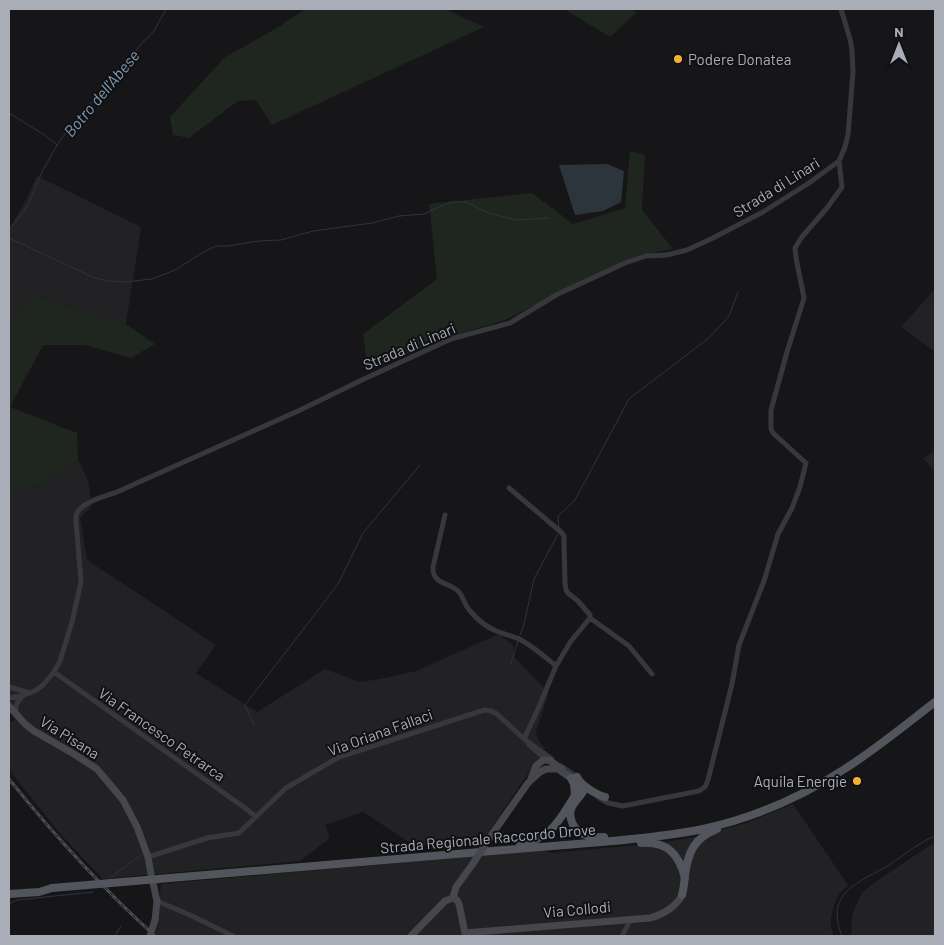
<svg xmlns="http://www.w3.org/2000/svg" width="944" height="945" viewBox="0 0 944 945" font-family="Barlow,sans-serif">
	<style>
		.built { fill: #222225 }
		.green { fill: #1e261f }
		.water { fill: #2c353c }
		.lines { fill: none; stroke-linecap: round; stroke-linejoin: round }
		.stream { stroke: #2c353c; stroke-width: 1 }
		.street { stroke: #37383d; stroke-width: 5 }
		.secondary { stroke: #45474d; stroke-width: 7 }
		.primary { stroke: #53555c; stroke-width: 8 }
		.rail-casing { stroke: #4a4c52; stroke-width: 3 }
		.rail { stroke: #111113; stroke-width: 1; stroke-dasharray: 4; stroke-linecap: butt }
		.secondary-bridge { stroke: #45474d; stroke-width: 7 }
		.primary-bridge { stroke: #53555c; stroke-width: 8 }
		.poi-dot { fill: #f2b134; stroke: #111113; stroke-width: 2 }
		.labels { text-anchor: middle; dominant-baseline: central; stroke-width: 4; stroke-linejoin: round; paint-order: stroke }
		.poi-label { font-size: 15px; fill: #a8adb8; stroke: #111113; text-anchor: start }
		.street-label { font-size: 15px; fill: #a8adb8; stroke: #111113 }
		.water-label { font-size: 16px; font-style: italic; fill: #7f9bb3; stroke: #111113 }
	</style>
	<rect width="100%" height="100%" fill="#161618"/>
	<path class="built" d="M37 176 141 227 126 324 41 296 9 327V228L22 208Z
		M935 289V352L901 327Z
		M935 451V472L923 458Z
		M78 460 88 480 92 506 80 518 87 560 216 645 196 673 257 712 325 669 360 682 380 679 416 671 499 634 513 645 515 658 549 693 536 731 538 740 545 748 485 838 415 846 363 812 325 825 330 838 300 861 103 879 62 836 9 770V722L15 720 9 712V492L41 486Z
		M793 804 848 885 840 893 835 902 831 917V928L834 936H155L157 928 161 884 542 850 551 853 660 843 700 836 721 830 746 823Z
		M935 842V936H852L851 924 853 913 857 903 862 893 871 885Z"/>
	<path class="green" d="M305 9H445L484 27 272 125 256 100 238 101 189 138 173 135 170 117 225 57 277 28Z
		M564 9H631L637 12 610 37Z
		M630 151 645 155 642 210 673 249 641 255 615 265 505 320 465 332 430 344 368 371 363 334 437 279 429 204 532 193 573 224 625 208Z
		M41 296 126 324 155 344 131 358 85 345H43L10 407 77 433 78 460 41 486 9 492V327C17 314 25 299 41 296Z"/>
	<path class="water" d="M607 164 624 171 621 202 603 211 575 215 559 165Z"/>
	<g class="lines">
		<path class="stream" d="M9 113 46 136 57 145
			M9 230 28 205 42 172 57 145 72 124 109 83 142 43 154 31 166 9
			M9 238 95 278 108 281 125 282 152 279 175 270 205 251 216 246H228L259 241 281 240 313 231 372 223 399 216 424 214 451 202H466L488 213 518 220 549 218
			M559 528 558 516 575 500 629 399 710 337 729 316 738 292
			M519 638 524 624 534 579 558 534
			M511 663 518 641
			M254 725 245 705 338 584 363 533 420 465
			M110 878 141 855
			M9 904 17 900 93 892
			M115 936 121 926
			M842 936C839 929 837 921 837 913 837 888 871 876 889 865 904 855 918 843 935 836"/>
		<path class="street" d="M509 488 561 532 564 536V542L565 583 566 590 568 593 578 601 590 615V618L571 641 556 666
			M445 515 433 567C432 585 450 582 459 592 464 598 465 607 471 612 477 619 487 627 496 631 504 634 513 636 521 640 534 647 545 657 556 666L538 709 524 739
			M590 618 629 646 652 674
			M54 672 245 808 256 817
			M9 687 30 693
			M9 698 24 695 35 691 43 685 54 672 60 661 72 622 81 582 76 521C76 520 76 514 77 513 82 502 106 496 117 492L298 411 364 379 451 339 510 323 556 295 625 263 646 256 667 255 687 250 713 238 763 212 809 183 839 161 845 147 848 135 853 72 852 50 850 39 841 9
			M16 714C15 705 17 701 24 695
			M529 745 547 761
			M561 766 573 774
			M598 797 608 803 623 806 699 791 705 787 708 780 732 684 739 645 764 581 778 534 792 508 800 487 806 463 773 433 771 429V410L787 352 804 298 796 258 795 248 801 238 827 208 842 187 839 161
			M148 857 207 838 239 833 286 788 339 757 478 712 485 710 491 711 497 714 524 739 552 759
			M157 901 192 916 233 936
			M622 936 631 919"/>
		<path class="secondary" d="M9 706 25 724 34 731 74 754 97 769 123 800 137 827 148 857 151 874
			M531 778 536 766 543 760H549L562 769
			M488 840 528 783 540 772 546 769H558L571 778
			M153 883 157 901 155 920
			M453 898 457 900 459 904 465 933 650 918C664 914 675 908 682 895
			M453 898 456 887 472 865
			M411 936 445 901 450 899 453 898"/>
		<path class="primary" d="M577 777C580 785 597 795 605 797
			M571 778 574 784 575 795
			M584 787V790C581 796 575 801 572 807 570 810 570 815 571 819 574 834 590 838 604 837
			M641 843C667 841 679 854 685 878
			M520 844C545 841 557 825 569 805 574 798 576 790 584 787
			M170 878 601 842C635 839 670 836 703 829 753 818 801 797 843 770 875 750 905 725 935 702
			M9 894 39 892 52 888
			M682 895C684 888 684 882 685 875 688 852 694 838 717 829"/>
		<defs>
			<path id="rail" d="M9 779C54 835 102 888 155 936"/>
		</defs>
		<use href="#rail" class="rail-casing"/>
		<use href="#rail" class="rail"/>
		<path class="secondary-bridge" d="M472 865 488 840
			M150 936 155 920"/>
		<path class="primary-bridge" d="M52 888 170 878"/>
	</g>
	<g class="poi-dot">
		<circle cx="678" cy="59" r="5"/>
		<circle cx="857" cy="781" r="5"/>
	</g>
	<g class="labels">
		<g class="poi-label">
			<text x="688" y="59">Podere Donatea</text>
			<text x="847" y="781" text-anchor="end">Aquila Energie</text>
		</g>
		<g class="street-label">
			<text transform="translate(776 187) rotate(-32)">Strada di Linari</text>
			<text transform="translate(409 346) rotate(-23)">Strada di Linari</text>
			<text transform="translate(380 732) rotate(-20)">Via Oriana Fallaci</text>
			<text transform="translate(162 734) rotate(35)">Via Francesco Petrarca</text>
			<text transform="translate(70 737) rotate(32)">Via Pisana</text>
			<text transform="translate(488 838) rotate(-5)">Strada Regionale Raccordo Drove</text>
			<text transform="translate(577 909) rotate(-5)">Via Collodi</text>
		</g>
		<g class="water-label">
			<text transform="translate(101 93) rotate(-50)">Botro dell'Abese</text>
		</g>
	</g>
	<rect width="944" height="945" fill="none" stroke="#a8adb8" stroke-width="20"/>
	<g transform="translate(899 45)" stroke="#111113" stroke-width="4" paint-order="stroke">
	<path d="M0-4L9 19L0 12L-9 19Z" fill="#a8adb8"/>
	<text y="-8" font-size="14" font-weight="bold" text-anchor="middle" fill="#a8adb8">N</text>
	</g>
</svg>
